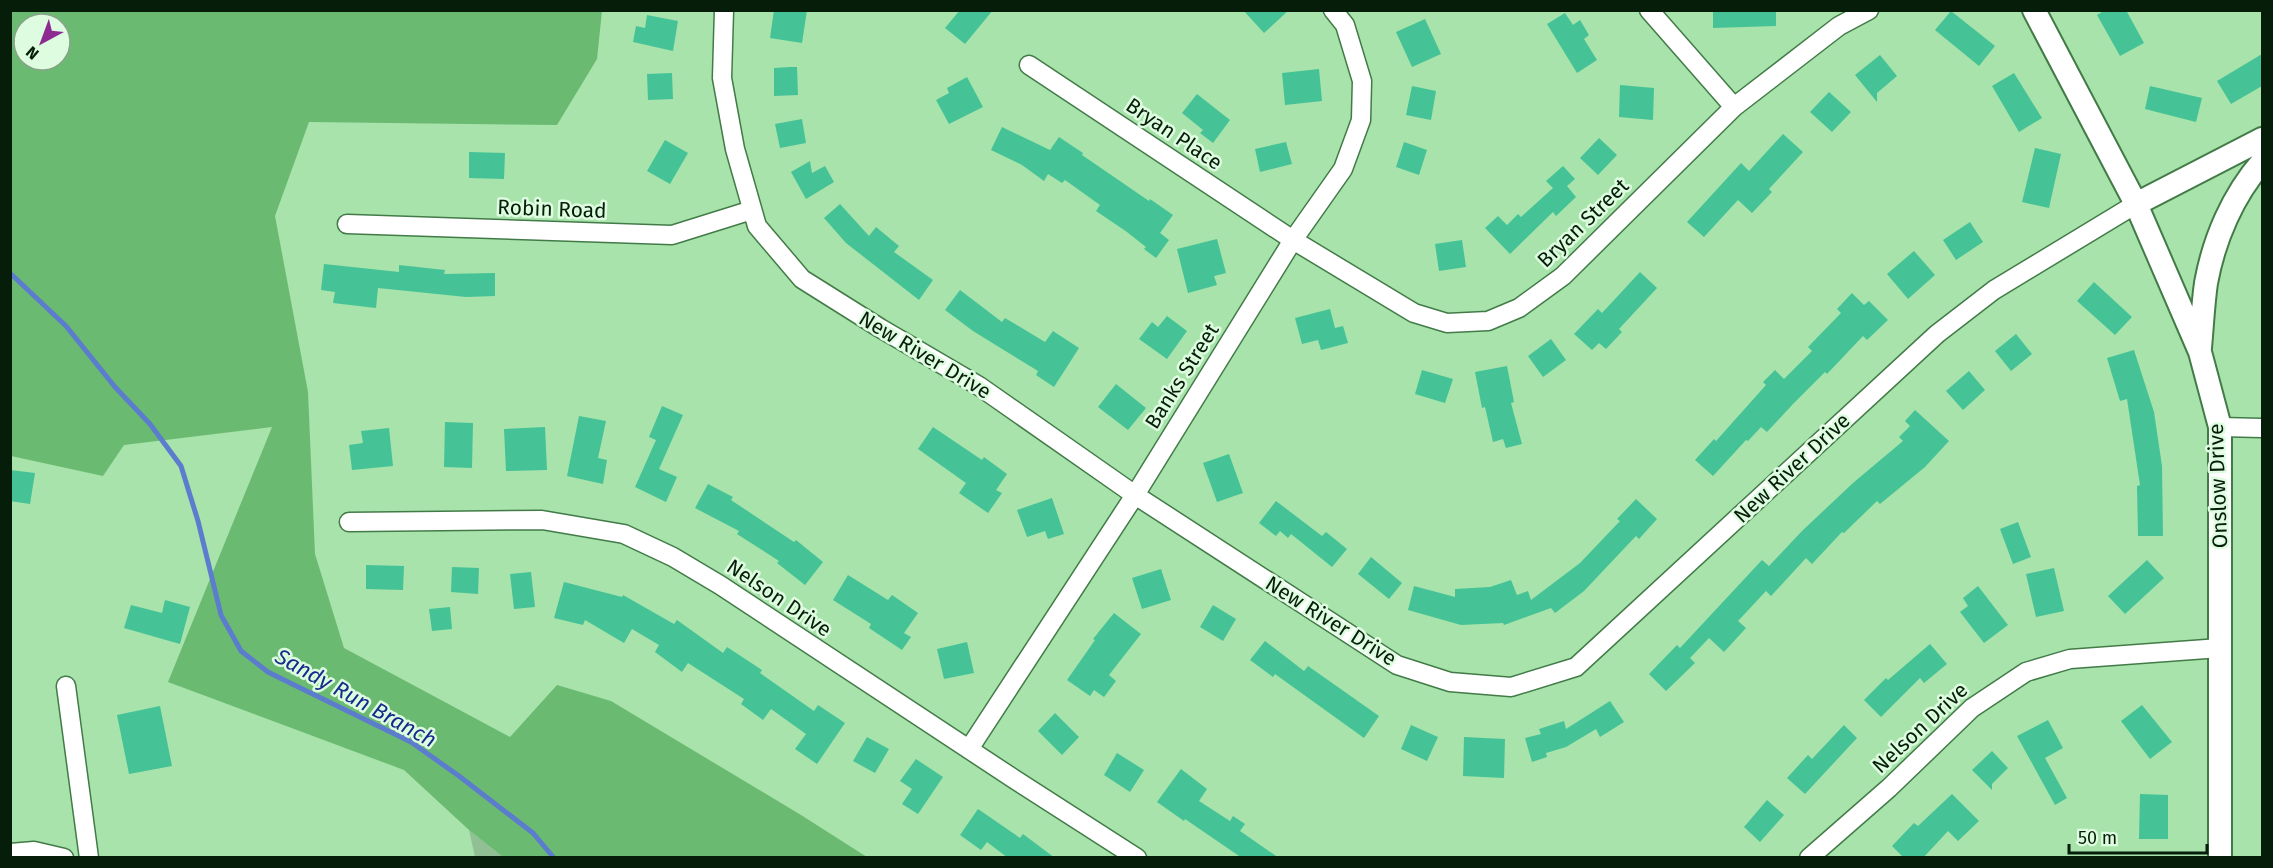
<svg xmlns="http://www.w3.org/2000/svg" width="2273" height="868" viewBox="0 0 2273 868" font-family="'Fira Sans',sans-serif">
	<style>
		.green { fill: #92c095 }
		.forest { fill: #6bba72; fill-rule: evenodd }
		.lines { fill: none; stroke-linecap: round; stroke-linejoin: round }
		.stream { stroke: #5c7ccd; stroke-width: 5 }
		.building { fill: #45c397 }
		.minor-casing { stroke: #427b48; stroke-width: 21 }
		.tertiary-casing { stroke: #427b48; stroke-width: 26 }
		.minor { stroke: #fff; stroke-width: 18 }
		.tertiary { stroke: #fff; stroke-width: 22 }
		.labels { text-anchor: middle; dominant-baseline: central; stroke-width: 5; stroke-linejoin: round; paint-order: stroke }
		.street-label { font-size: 21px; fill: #061e09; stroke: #defcdf }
		.water-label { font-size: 22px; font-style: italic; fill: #132c8a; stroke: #defcdf }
	</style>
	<rect width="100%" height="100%" fill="#a7e3aa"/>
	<path class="green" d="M469 830 503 857H475Z"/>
	<path class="forest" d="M341 10 602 11 597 59 557 125 309 122 275 216 308 392 315 554 344 648 510 737 557 685 611 701 801 815 867 857H503L469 830 404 770 168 682 272 427 124 445 103 476 11 456V11ZM24 24H60V60H24Z"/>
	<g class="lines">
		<path class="stream" d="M10 273 66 326 115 387 150 424 181 466 198 521 221 615 241 651 268 672 282 679 411 742 459 776 533 833 554 858"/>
	</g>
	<path class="building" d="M774 10H807L802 43 770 38Z
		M960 10H993L965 44 945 28Z
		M1243 10H1289L1264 33Z
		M1713 10H1776V26L1713 28Z
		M2105 10H2126L2144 43 2120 56 2097 15Z
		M1951 11 1995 46 1979 66 1935 30Z
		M1565 13 1573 25 1580 20 1589 35 1584 39 1597 60 1577 73 1547 24Z
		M647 15 678 21 673 51 633 42 636 26 645 28Z
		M1425 19 1441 54 1412 67 1396 32Z
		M2262 54V86L2231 104 2217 81Z
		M1880 55 1897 76 1877 93V102L1855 75Z
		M790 67H797L798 95 774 96V68Z
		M1319 69 1322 101 1285 105 1282 73Z
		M672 73 673 99 648 100 647 74Z
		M2014 73 2042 118 2019 132 1992 86Z
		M967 77 983 107 949 124 936 100 949 93 947 88Z
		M1620 85 1654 88 1653 120 1619 117Z
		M1412 86 1436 91 1431 120 1406 115Z
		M2150 86 2202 98 2196 122 2145 109Z
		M1829 92 1851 112 1832 132 1810 112Z
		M1197 94 1230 120 1213 143 1200 133 1203 130 1182 113Z
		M802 119 806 143 780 148 775 124Z
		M1002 127 1050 150 1059 137 1083 153 1082 155 1149 201 1150 199 1173 215 1160 233 1169 240 1156 258 1144 249 1146 247 1127 232 1096 211 1100 205 1065 180 1062 183 1048 174 1044 181 1022 165 991 150Z
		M1783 134 1803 152 1769 189 1772 192 1752 213 1738 200 1704 237 1687 222 1741 163 1749 171Z
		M1599 138 1617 155 1598 175 1580 158Z
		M665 140 688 153 670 184 647 171Z
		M1286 142 1292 164 1260 172 1255 149Z
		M1404 142 1427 150 1419 175 1396 167Z
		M2035 148 2061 154 2049 208 2022 202Z
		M469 152 505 153 504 179 469 178Z
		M810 161 812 173 825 166 834 182 806 199 791 172Z
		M1563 166 1575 179 1567 186 1576 197 1556 216 1553 212 1510 254 1485 228 1498 216 1507 225 1518 214 1521 217 1553 188 1546 181Z
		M840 204 869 236 876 227 899 246 894 252 933 280 919 300 846 243 824 218Z
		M1970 222 1983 242 1956 260 1943 240Z
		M1217 239 1226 273 1214 276 1217 285 1188 293 1177 249Z
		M1462 240 1466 267 1439 271 1435 244Z
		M1914 251 1935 275 1908 299 1887 274Z
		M324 264 399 272V265L445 270 444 274 495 273V296L466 297 378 288 376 308 333 303 335 292 321 290Z
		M1640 272 1657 288 1619 329 1622 332 1606 349 1599 343 1592 350 1574 334 1598 309 1602 313Z
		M2094 282 2132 317 2115 335 2077 301Z
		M960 290 1002 322 1005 318 1045 342 1053 331 1079 348 1054 387 1036 375 1038 371 973 331 945 310Z
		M1852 293 1864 305 1869 301 1888 320 1867 340 1863 336 1827 374 1825 372 1793 404 1767 432 1761 427 1748 441 1746 440 1713 476 1695 460 1714 439 1716 441 1766 385 1763 382 1775 370 1784 379 1812 351 1808 347 1841 313 1837 309Z
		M1330 309 1335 328 1343 326 1348 343 1321 350 1318 340 1302 344 1295 318Z
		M1167 316 1187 331 1167 359 1139 339 1152 322 1158 327Z
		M2016 334 2032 354 2011 371 1995 351Z
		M1551 339 1566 360 1543 377 1528 356Z
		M2134 350 2154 412 2162 466 2163 536H2138L2137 486 2140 485 2127 399 2120 401 2107 358Z
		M1507 366 1514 402 1511 403 1522 444 1506 448 1503 439 1493 442 1485 407 1482 408 1475 372Z
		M1422 370 1453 379 1445 403 1415 394Z
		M1969 371 1985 390 1963 410 1946 391Z
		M1116 384 1146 408 1128 430 1098 407Z
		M662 406 683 415 659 469 677 477 666 502 635 487 656 440 649 437Z
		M1915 410 1949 441 1925 467 1880 504 1877 501 1844 533 1842 532 1812 564 1806 558 1771 596 1766 591 1738 621 1746 628 1724 652 1709 638 1690 658 1695 663 1666 691 1649 674 1677 645 1680 648 1762 560 1769 566 1802 531 1853 483 1903 441 1899 437 1910 426 1905 421Z
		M579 416 606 421 598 458 607 460 603 484 567 476Z
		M445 422 473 423 472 468 444 467Z
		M545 427 547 470 506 471 504 429Z
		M933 427 982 460 984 457 1007 474 996 490 1002 493 988 513 959 493 966 483 918 449Z
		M389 428 393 466 352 470 349 445 363 443 361 431Z
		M1229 454 1243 493 1217 502 1203 463Z
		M10 470 35 473 30 504 10 501Z
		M708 484 733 497 731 500 794 542 796 540 823 562 805 585 777 563 779 561 737 534 739 531 695 508Z
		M1052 498 1064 534 1048 539 1045 531 1027 537 1017 510Z
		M1636 499 1657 519 1639 539 1636 536 1584 591 1555 613 1551 608 1504 625 1503 623 1461 625 1408 610 1414 586 1455 597V589L1490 587 1511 580 1517 595 1528 591 1531 600 1580 563 1620 521 1617 519Z
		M1276 501 1322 536 1326 532 1347 549 1332 567 1291 534 1288 538 1280 531 1276 536 1259 523Z
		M2018 522 2031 557 2013 564 2000 529Z
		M1371 557 1402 583 1389 599 1358 574Z
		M2147 560 2164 578 2125 614 2108 596Z
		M366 565 404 566 403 590 366 589Z
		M452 567 479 568 478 594 451 592Z
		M2054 568 2064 611 2036 617 2026 574Z
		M1161 569 1171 600 1142 609 1132 578Z
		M531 572 535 607 514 609 510 574Z
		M848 575 888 600 892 595 918 613 904 633 911 637 902 650 869 628 871 624 833 600Z
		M564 582 622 597 623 595 674 624 677 620 723 653 727 647 762 670 760 673 814 711 818 705 845 723 817 764 795 749 806 734 771 709 763 720 741 704 744 699 688 663 682 672 655 652 659 645 632 629 624 643 585 620 583 625 554 618Z
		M1978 586 2008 625 1984 643 1960 612 1968 606 1963 598Z
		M165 600 190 607 180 644 124 628 131 605 162 613Z
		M1213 605 1236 619 1223 641 1200 627Z
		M450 607 452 629 432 631 429 609Z
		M1114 613 1141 634 1109 675 1116 681 1104 697 1094 690 1090 696 1067 680 1095 640 1093 639Z
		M1265 641 1304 671 1308 666 1379 716 1364 738 1275 674 1273 677 1250 660Z
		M967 642 974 673 944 679 937 649Z
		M1930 644 1947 664 1924 683 1920 678 1881 717 1864 700 1886 678 1888 680Z
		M1610 701 1624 722 1600 737 1596 729 1566 747 1546 753 1547 757 1532 762 1525 738 1541 734 1539 729 1564 721 1566 729Z
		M2142 705 2172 742 2150 759 2121 721Z
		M160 706 172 766 129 774 117 715Z
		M1055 713 1079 737 1062 755 1038 731Z
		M2048 720 2063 748 2045 758 2067 798 2055 805 2017 736Z
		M1411 725 1438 737 1427 761 1401 749Z
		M1844 725 1857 738 1805 794 1787 778 1808 755 1812 759Z
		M867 737 889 749 875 773 853 761Z
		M1464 737 1505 739 1504 778 1463 776Z
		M1992 751 2008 768 1992 784V790L1972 770Z
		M1117 753 1144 770 1130 792 1104 775Z
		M916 759 943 777 918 814 902 804 912 789 900 781Z
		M1181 769 1207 789 1199 801 1230 821 1233 816 1245 824 1240 831 1279 858H1242L1185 819 1184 821 1157 802Z
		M1952 794 1979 821 1958 841 1948 831 1923 858H1904L1892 846 1914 823 1918 826Z
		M2140 794 2168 795V839H2139Z
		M1767 800 1784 815 1760 842 1744 827Z
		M978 809 1020 838 1023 834 1055 858H1008L987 842 981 850 960 835Z"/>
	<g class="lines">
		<defs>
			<path id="minor" d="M724 10 722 78 735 149 757 226 802 279 880 328 979 386 1135 495 1397 665 1450 682 1511 687 1576 667 1937 334 1994 290 2136 204
				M1649 10 1734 107
				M1029 65 1293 240 1414 313 1447 323 1488 321 1519 308 1563 276 1734 107 1839 26 1869 10
				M347 224 672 235 752 210
				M2220 427 2262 428
				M349 522 542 520 624 534 673 557 720 585 1014 779 1137 858
				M66 686 89 858
				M969 749 1135 495 1293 240 1343 169 1361 120 1362 81 1345 25 1333 10
				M10 853 34 851 64 858
				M1809 858 1889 788 1972 708 2026 672 2070 659 2220 648"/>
			<path id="tertiary" d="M2034 10 2136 204 2200 352 2220 427V858
				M2136 204 2262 139
				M2200 348C2202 326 2203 304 2206 283 2214 239 2233 195 2262 162"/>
		</defs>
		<use href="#minor" class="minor-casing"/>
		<use href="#tertiary" class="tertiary-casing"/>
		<use href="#minor" class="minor"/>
		<use href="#tertiary" class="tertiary"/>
	</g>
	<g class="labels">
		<g class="street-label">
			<text transform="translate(1174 134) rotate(34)">Bryan Place</text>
			<text transform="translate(552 209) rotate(2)">Robin Road</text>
			<text transform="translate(1583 223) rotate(-44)">Bryan Street</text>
			<text transform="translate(925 355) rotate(31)">New River Drive</text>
			<text transform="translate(1182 376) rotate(-58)">Banks Street</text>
			<text transform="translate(1792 468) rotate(-43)">New River Drive</text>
			<text transform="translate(2218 486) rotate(-92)">Onslow Drive</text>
			<text transform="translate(779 598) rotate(34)">Nelson Drive</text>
			<text transform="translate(1331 621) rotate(32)">New River Drive</text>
			<text transform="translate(1920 728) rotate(-43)">Nelson Drive</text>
		</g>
		<g class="water-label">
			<text transform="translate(356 698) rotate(29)">Sandy Run Branch</text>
		</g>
	</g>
	<rect width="2273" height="868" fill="none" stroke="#061e09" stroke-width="24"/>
	<g transform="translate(42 42) rotate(221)"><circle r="28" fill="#defcdf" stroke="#88a389" stroke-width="1.5"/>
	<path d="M0-4.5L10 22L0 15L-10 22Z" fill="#8e2b92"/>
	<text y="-9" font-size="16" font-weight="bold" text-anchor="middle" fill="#061e09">N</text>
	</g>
	<path d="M2069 844v9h138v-9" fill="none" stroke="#061e09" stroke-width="3"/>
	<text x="2078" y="844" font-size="18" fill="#061e09" stroke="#defcdf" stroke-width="4.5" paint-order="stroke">50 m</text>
</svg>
